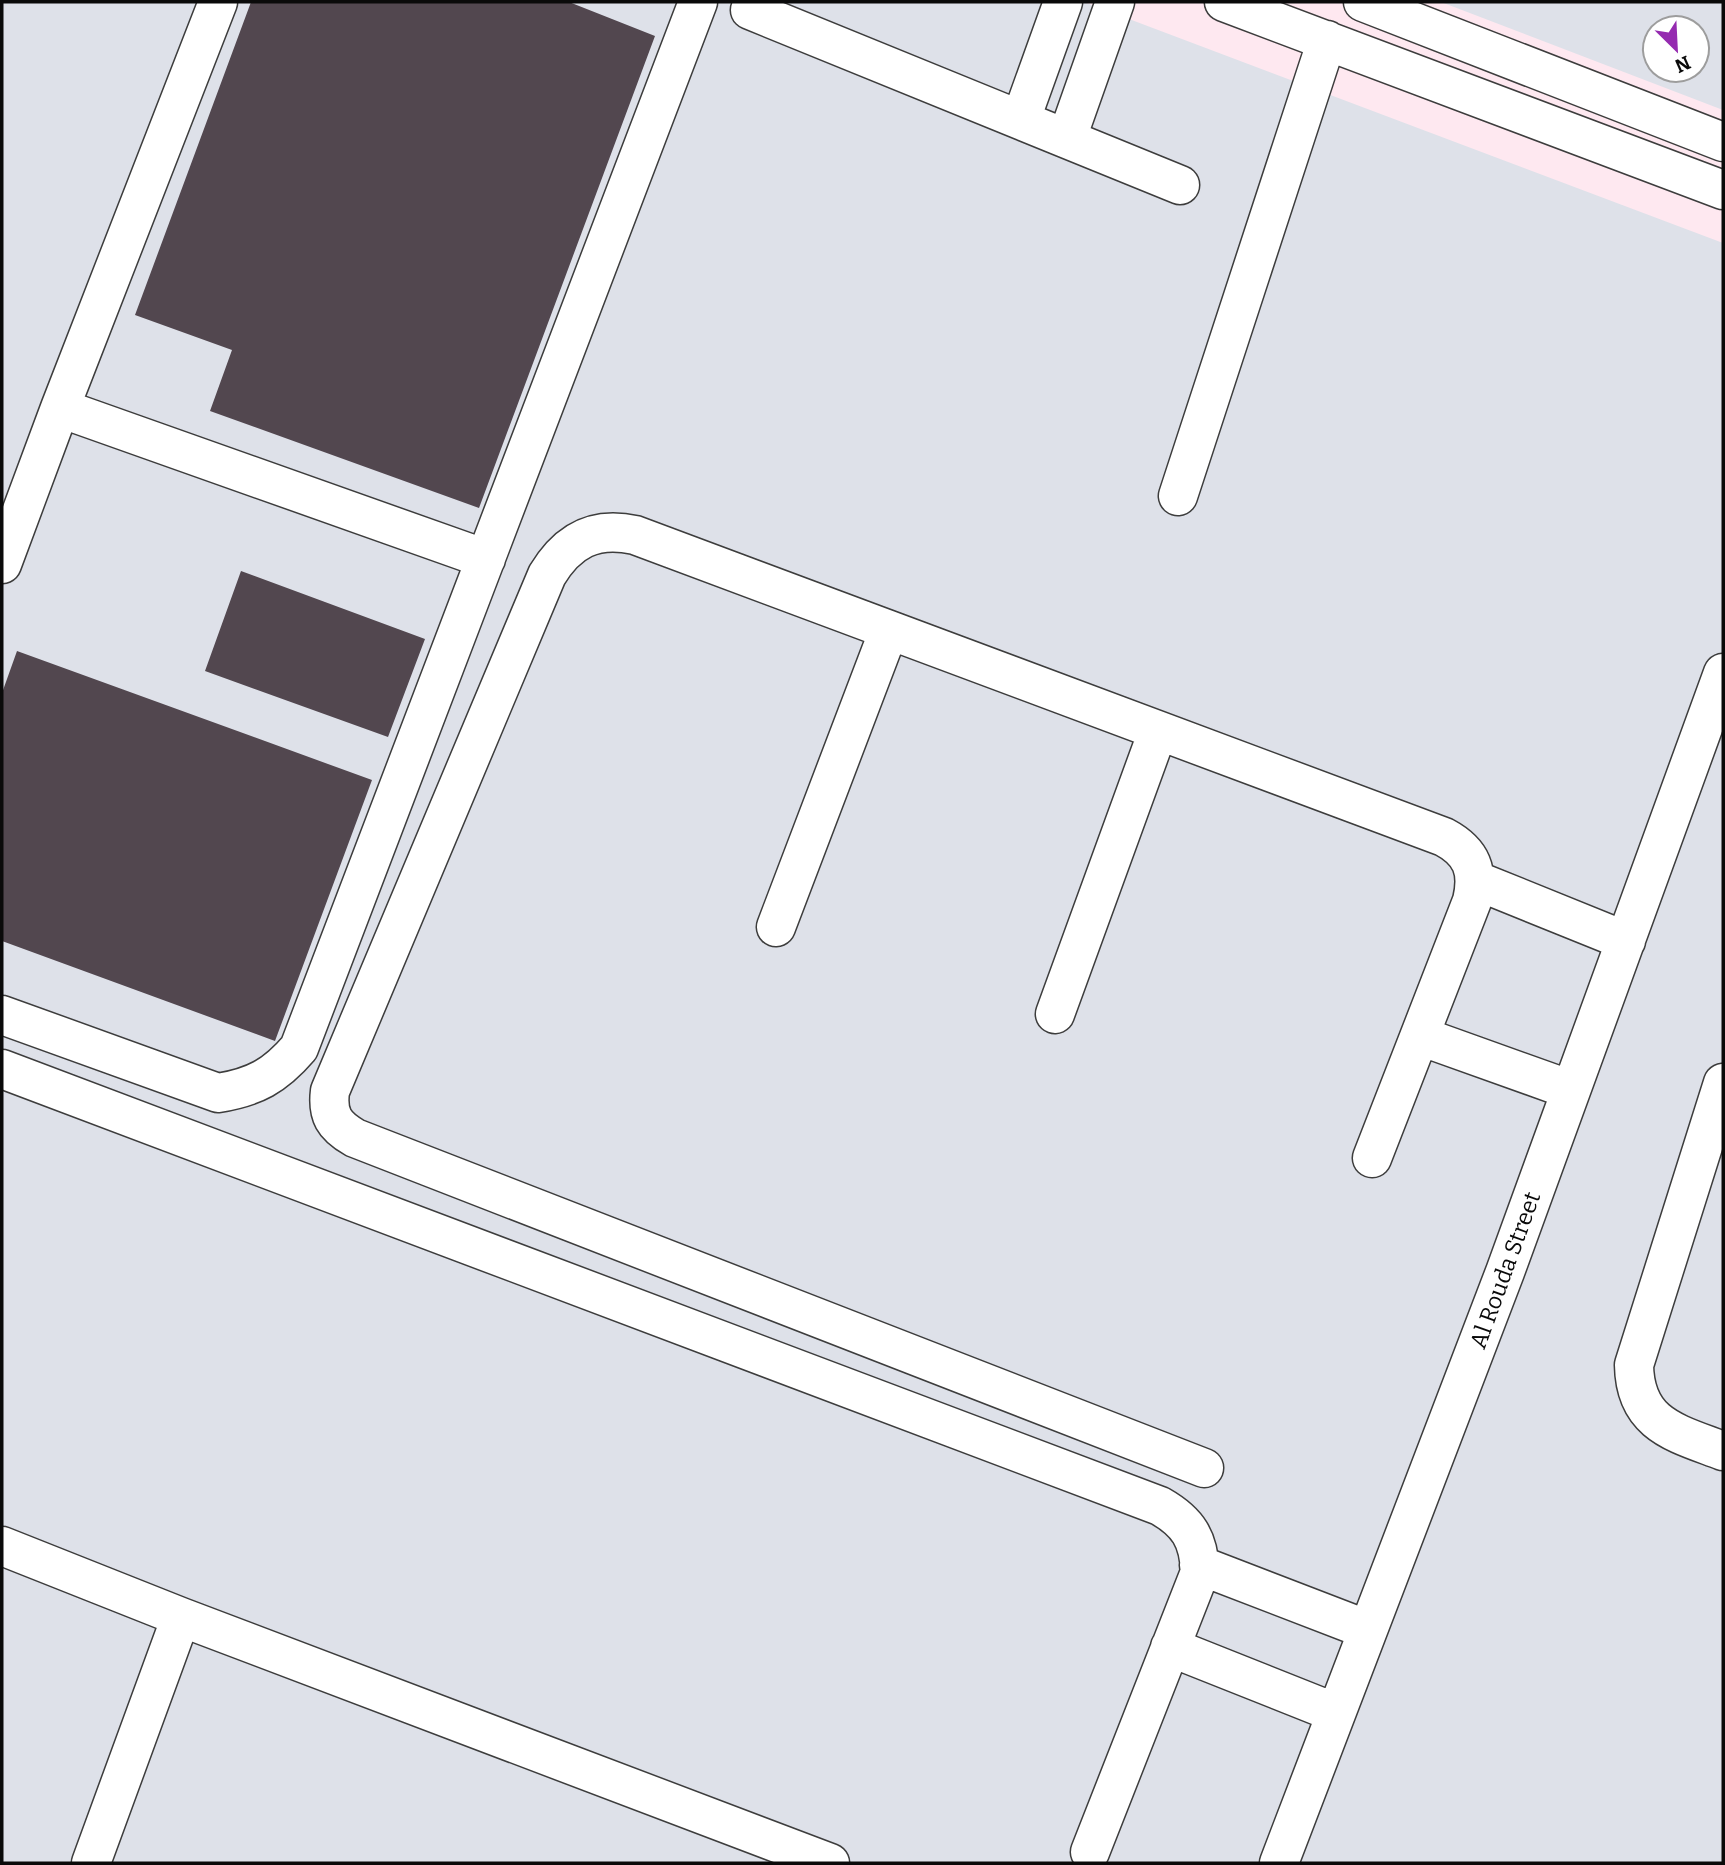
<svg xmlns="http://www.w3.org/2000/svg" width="1725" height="1865" viewBox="0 0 1725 1865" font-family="Bitter,serif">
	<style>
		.industrial { fill: #dee1e9; fill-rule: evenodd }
		.building { fill: #52474f }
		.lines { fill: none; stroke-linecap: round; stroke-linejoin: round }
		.minor-casing { stroke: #3d3d3d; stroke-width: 41 }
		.minor { stroke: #fff; stroke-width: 38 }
		.labels { text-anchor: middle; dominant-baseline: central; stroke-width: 7; stroke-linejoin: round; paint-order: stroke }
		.street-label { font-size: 23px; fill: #0a0a0a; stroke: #fff }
	</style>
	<rect width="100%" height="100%" fill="#fee8f0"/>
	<path class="industrial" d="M2 2H1084L1723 243V1863H2Z
		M1441 2H1723V110ZM1655 28H1697V70H1655Z"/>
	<path class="building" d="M251 2H569L655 36 479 508 210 411 232 350 135 315Z
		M241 571 425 639 388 737 205 671Z
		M17 651 372 780 275 1041 2 941V693Z"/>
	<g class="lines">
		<defs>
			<path id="minor" d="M1224 2 1723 190
				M1363 2 1723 142
				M750 10 1180 185
				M1021 119 1063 2
				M1067 138 1115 2
				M60 408 486 559
				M1178 496 1327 40
				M2 564 60 408 218 2
				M1475 880 1626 941
				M776 927 889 630
				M1055 1014 1158 731
				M2 1015 218 1093C255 1087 275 1076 299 1048L698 2
				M1420 1036 1571 1090
				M2 1069 1160 1506C1188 1522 1199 1539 1200 1572L1090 1852
				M1723 1083 1634 1365C1635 1425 1676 1433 1723 1451
				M1204 1468 355 1138C334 1126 327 1115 330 1091L547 575C568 540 595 526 635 535L1444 837C1472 852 1479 871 1472 901L1372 1158
				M2 1546 181 1617 830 1863
				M1199 1565 1368 1630
				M1170 1647 1336 1713
				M91 1863 181 1617
				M1279 1863 1505 1272 1723 673"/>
		</defs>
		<use href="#minor" class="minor-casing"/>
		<use href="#minor" class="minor"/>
	</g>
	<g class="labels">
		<g class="street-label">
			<text transform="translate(1505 1270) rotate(-70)">Al Rouda Street</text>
		</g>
	</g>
	<rect width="1725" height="1865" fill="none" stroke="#0a0a0a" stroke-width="7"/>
	<g transform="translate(1676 49) rotate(156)"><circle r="33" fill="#ffffff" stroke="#9d9d9d" stroke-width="2"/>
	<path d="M0-5L12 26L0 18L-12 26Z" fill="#952bb0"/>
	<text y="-10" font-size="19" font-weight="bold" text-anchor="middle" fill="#0a0a0a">N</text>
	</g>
</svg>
